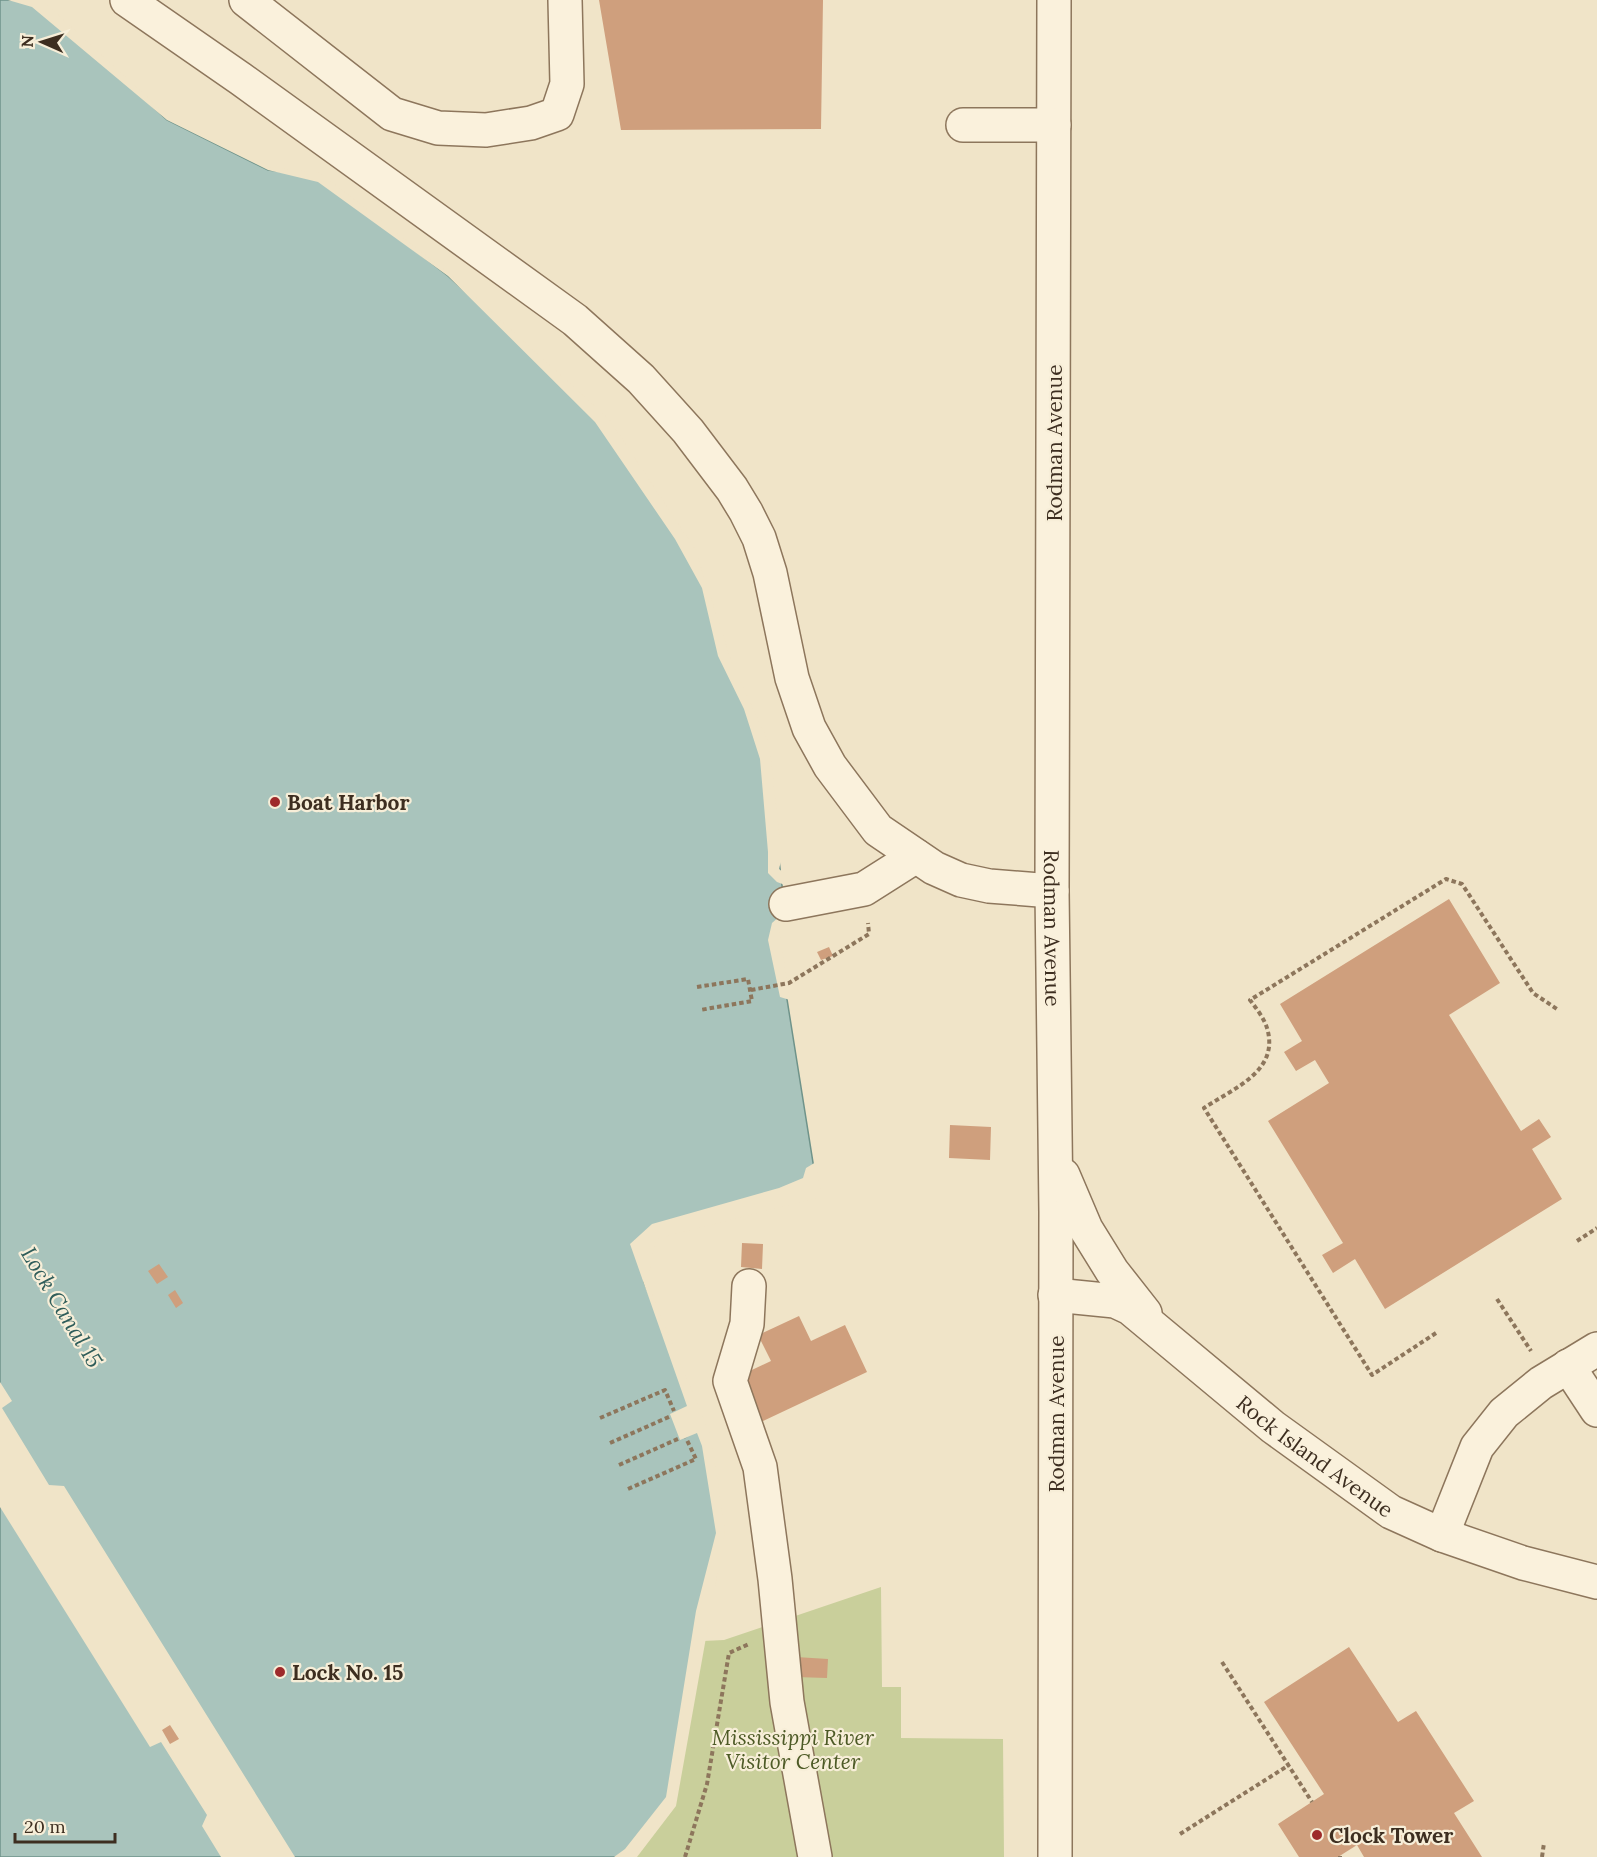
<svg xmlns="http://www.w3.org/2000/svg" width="1597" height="1857" viewBox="0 0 1597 1857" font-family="Lora,serif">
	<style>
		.green { fill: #c9cf9b }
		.water { fill: #a9c4bc; stroke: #6f938a; stroke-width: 1.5 }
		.pier { fill: #f0e4c8 }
		.building { fill: #cf9f7d }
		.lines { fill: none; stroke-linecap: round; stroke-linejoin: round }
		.minor-casing { stroke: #8d765c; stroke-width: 36 }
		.path { stroke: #8d765c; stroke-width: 4; stroke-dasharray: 4.5 3; stroke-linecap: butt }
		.minor { stroke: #faf1dc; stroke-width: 33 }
		.poi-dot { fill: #9e2a2b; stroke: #f7eed8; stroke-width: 2 }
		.labels { text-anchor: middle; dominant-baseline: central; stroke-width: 4.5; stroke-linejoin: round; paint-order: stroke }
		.street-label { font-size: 21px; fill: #3d2e20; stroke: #f7eed8 }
		.poi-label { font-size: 21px; font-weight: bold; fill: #3d2e20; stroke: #f7eed8; text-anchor: start }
		.park-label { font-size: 21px; font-style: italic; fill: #4d5a26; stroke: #f7eed8 }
		.water-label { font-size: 22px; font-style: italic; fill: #2f5d5a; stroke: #f7eed8 }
	</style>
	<rect width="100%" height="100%" fill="#f0e4c8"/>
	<path class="green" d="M881 1587 882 1687H901V1738L1003 1739 1004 1857H633L703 1641 724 1640Z"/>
	<path class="water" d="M0 0H38L167 120 268 170 319 176 448 276 607 421 693 550 729 664 766 744 782 886 788 913 781 915 776 930 818 1194 653 1237 644 1282 708 1438 722 1531 673 1805 633 1857H0Z"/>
	<path class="pier" d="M8 0H42L169 117 269 167 320 173 450 274 609 419 695 549 732 663 769 743 782 857 779 869 784 873 785 885 777 882 768 873V852L760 759 744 709 718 656 702 588 675 539 595 422 448 276 318 182 268 170 167 120 32 7Z
		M781 915 784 917 779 930 790 1000 780 997 768 940 772 923Z
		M816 1162 821 1194 820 1197 656 1239 647 1282 711 1437 725 1531 676 1806 637 1857H614L625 1849 666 1797 696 1611 716 1533 702 1446 697 1433 680 1440 670 1414 687 1406 630 1244 652 1224 779 1188 803 1178 806 1168Z
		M0 1382 12 1401 2 1408 49 1485 64 1486 295 1857H221L202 1826 207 1815 161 1742 150 1747 0 1507Z"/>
	<path class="building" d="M599 0H823L821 129 621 130Z
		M1449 899 1500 983 1449 1015 1521 1131 1539 1119 1551 1137 1532 1149 1562 1199 1385 1309 1355 1259 1333 1273 1322 1255 1343 1243 1268 1121 1329 1083 1315 1060 1296 1071 1284 1052 1302 1041 1280 1004Z
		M829 947 833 956 821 960 817 952Z
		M950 1125 991 1127 990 1160 949 1158Z
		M742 1243 763 1244 762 1269 741 1267Z
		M159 1264 168 1277 157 1284 148 1271Z
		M175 1290 183 1303 176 1308 168 1295Z
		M799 1316 811 1341 845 1325 867 1372 761 1422 739 1376 771 1361 758 1335Z
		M1349 1647 1398 1722 1416 1711 1474 1801 1454 1813 1482 1857H1364L1357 1845 1338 1857H1299L1278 1824 1324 1794 1264 1702Z
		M796 1657 828 1659 827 1678 795 1677Z
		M170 1725 179 1739 170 1744 162 1730Z"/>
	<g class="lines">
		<defs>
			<g id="minor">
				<path d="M127 0 241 79 575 320 641 379 688 431 732 489 746 512 759 538 770 573 792 678 809 728 830 766 878 830 934 868 961 880 989 886 1052 891"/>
				<path d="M246 0 392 114 438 128 486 130 531 123 557 114 567 84 565 0"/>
				<path id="s1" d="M1054 0 1052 891 1056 1212 1055 1857"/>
				<path d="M963 125H1054"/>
				<path d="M786 904 864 889 916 856"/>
				<path d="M1063 1175 1086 1229 1112 1271 1145 1313"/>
				<path d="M749 1286 747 1324 730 1381 760 1467 775 1579 787 1702 815 1857"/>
				<path id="s2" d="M1055 1295 1115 1301 1130 1308 1273 1427 1391 1512 1442 1535 1523 1563 1597 1582"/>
				<path d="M1568 1366 1597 1410"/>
				<path d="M1442 1535 1477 1447 1504 1413 1541 1383 1597 1349"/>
			</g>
		</defs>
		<use href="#minor" class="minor-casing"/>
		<path class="path" d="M697 987 748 979 752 1001 700 1010
			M751 990 789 983 869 934 868 923
			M1577 1241 1597 1228
			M1497 1299 1531 1351
			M1436 1333 1372 1375 1204 1108C1234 1088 1280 1071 1267 1028 1264 1018 1256 1008 1250 1000L1446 879 1462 884 1533 993 1557 1009
			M600 1418 665 1390 674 1411
			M610 1443 671 1416
			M619 1465 680 1438
			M628 1489 696 1459 686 1438
			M1222 1662 1312 1802
			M1180 1834 1289 1765
			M1340 1856V1857
			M685 1857 707 1784 729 1653 749 1644
			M1542 1857 1544 1843"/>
		<use href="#minor" class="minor"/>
	</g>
	<g class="poi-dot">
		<circle cx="275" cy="802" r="6"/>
		<circle cx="280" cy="1672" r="6"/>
		<circle cx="1317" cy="1835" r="6"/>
	</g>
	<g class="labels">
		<g class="street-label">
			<text transform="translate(1054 443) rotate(-90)">Rodman Avenue</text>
			<text stroke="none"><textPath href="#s1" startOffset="928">Rodman Avenue</textPath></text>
			<text transform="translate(1056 1414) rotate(-90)">Rodman Avenue</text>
			<text stroke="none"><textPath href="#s2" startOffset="314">Rock Island Avenue</textPath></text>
		</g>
		<g class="poi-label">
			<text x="287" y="802">Boat Harbor</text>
			<text x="292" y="1672">Lock No. 15</text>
			<text x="1329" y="1835">Clock Tower</text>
		</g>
		<g class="park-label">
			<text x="793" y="1737">Mississippi River<tspan x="793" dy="24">Visitor Center</tspan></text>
		</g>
		<g class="water-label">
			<text transform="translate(62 1307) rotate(59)">Lock Canal 15</text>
		</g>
	</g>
	<g transform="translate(42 42) rotate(273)" stroke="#f7eed8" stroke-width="4.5" paint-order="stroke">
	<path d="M0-4.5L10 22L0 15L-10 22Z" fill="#3d2e20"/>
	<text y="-9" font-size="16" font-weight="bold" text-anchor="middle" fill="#3d2e20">N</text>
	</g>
	<path d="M15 1833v9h100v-9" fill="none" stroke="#3d2e20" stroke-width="3"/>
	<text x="24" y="1833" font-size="18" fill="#3d2e20" stroke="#f7eed8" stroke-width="4.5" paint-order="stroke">20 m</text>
</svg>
